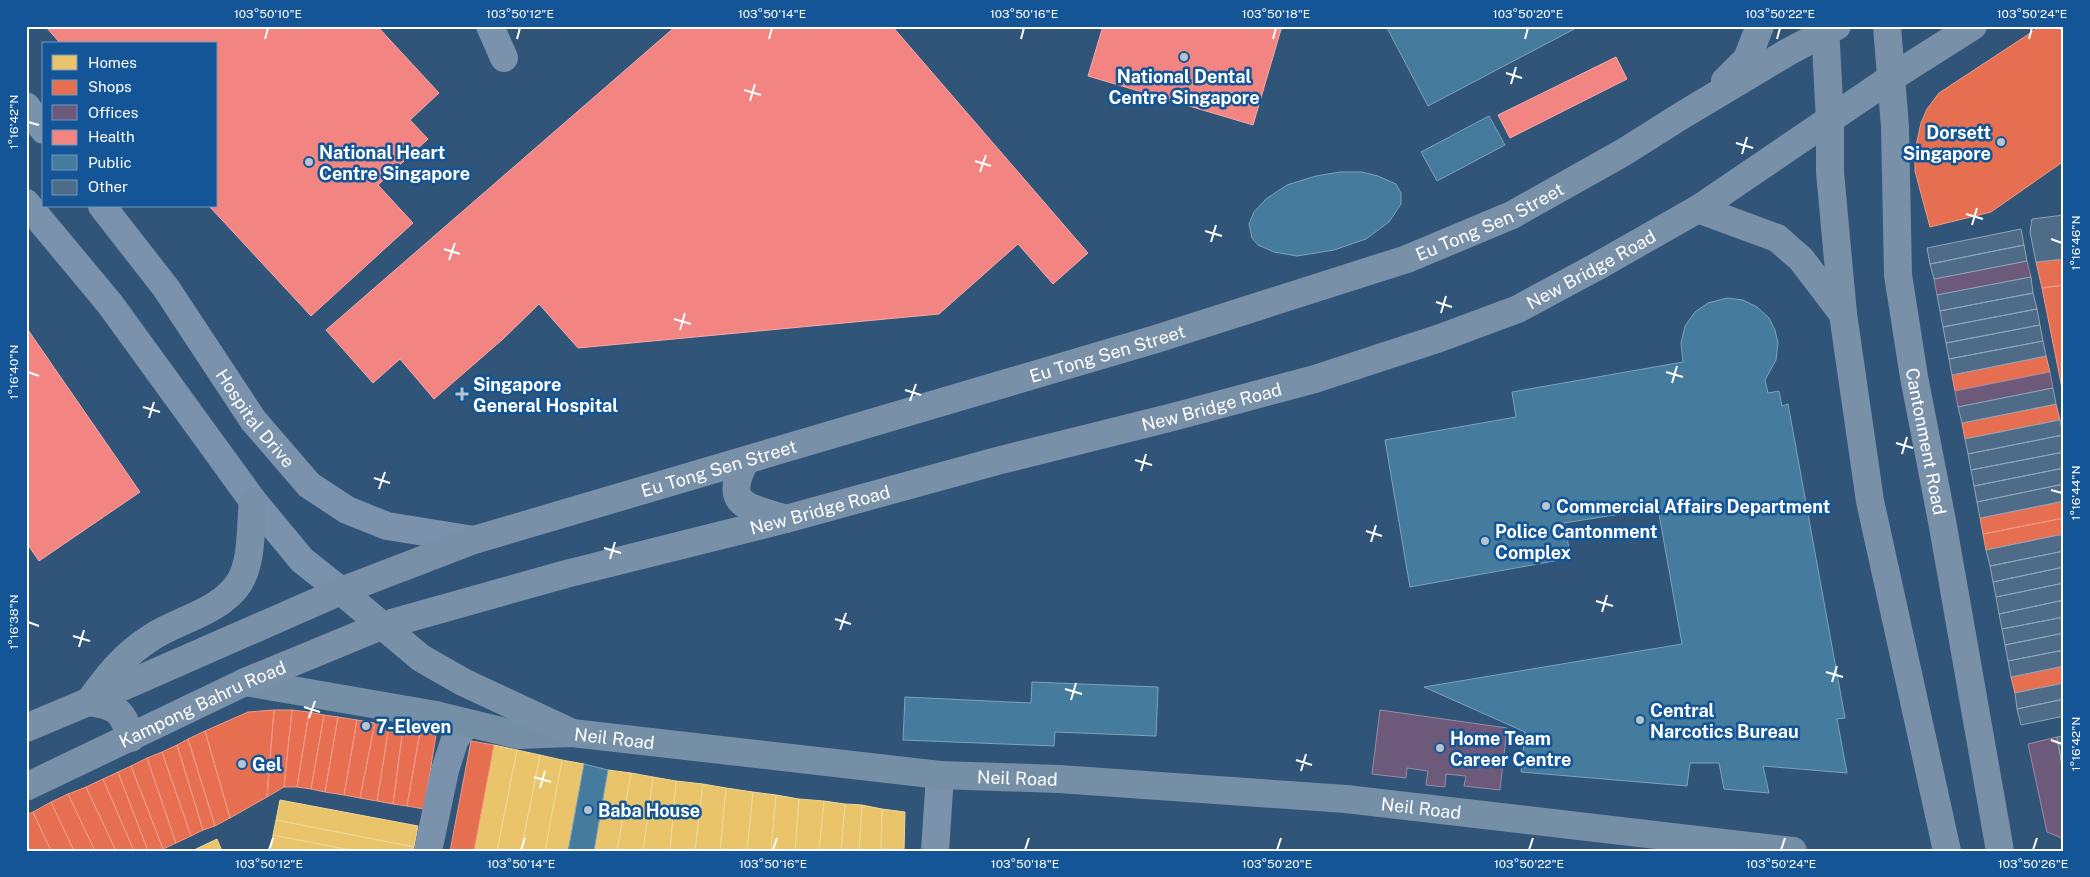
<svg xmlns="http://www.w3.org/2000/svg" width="2090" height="877" viewBox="0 0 2090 877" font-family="'Public Sans',sans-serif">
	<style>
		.homes { fill: #e9c46a; stroke: #f0d697 }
		.shops { fill: #e76f51; stroke: #ee9a85 }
		.offices { fill: #6d597a; stroke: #998ba2 }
		.health { fill: #f28482; stroke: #f6a9a8 }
		.public { fill: #457b9d; stroke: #7da3ba }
		.building { fill: #4e6b87; stroke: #8ea4b8 }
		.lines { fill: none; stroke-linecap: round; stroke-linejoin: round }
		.street { stroke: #7a92ab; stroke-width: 28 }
		.secondary { stroke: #758fa7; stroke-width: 28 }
		.primary { stroke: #7891a9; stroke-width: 28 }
		.ticks { fill: none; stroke: #fff; stroke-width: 2 }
		.poi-dot { fill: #b7c4d0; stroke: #135596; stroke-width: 2 }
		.labels { text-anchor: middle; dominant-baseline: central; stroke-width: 5; stroke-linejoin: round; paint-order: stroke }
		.poi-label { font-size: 18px; font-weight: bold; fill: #fff; stroke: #135596; text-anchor: start }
		.street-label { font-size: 18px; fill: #fff; stroke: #135596 }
		.neatline { fill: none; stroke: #fff; stroke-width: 2 }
		.ticks-label { font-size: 12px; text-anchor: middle; fill: #fff }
	</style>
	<rect width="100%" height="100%" fill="#315578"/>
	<path class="homes" d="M494 745 517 750 497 851H474Z
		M517 750 540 755 521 851H497Z
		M540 755 562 760 545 851H521Z
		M562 760 584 764 568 851H545Z
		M608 770 631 773 617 851H594Z
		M631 773 653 777 643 851H617Z
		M653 777 676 781 670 851H643Z
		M676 781 703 784 695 851H670Z
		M703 784 726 788 720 851H695Z
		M726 788 753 792 747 851H720Z
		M753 792 776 795 771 851H747Z
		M776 795 799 799 795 851H771Z
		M799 799 824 801 819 851H795Z
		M280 800 418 826 414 847 276 820Z
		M824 801 845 804 841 851H819Z
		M845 804 862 805 859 851H841Z
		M862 805 882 809 881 851H859Z
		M882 809 905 812 904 851H881Z
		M276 820 414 847V851H355L273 835Z
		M273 835 355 851H271Z
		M217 839 222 851H197L196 849Z"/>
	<path class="shops" d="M2041 26H2064V161L1991 212 1930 227 1915 171V150L1921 123 1927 109 1939 93Z
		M2064 259V285L2042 288 2036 262Z
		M2064 285V388H2062L2042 288Z
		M2046 356 2050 372 1955 391 1952 375Z
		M2056 404 2060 420 1965 439 1962 423Z
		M2064 501V518L1983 534 1980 518Z
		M2064 518V534L1986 550 1983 534Z
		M2064 666V683L2015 693 2011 677Z
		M274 710H292L284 787 267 797Z
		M274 710 267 797 230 818 205 731 248 712Z
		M292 710 309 712 297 787H284Z
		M309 712 324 715 311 789 297 787Z
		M324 715 338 717 325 792 311 789Z
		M338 717 357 720 344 795 325 792Z
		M357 720 375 723 360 798 344 795Z
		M375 723 389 726 377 801 360 798Z
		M389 726 403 728 393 804 377 801Z
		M403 728 420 732 407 806 393 804Z
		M205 731 230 818 215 826 188 739Z
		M420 732 436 735 424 809 407 806Z
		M188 739 215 826 203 830 177 745Z
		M471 741 494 745 474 851H450Z
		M177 745 203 830 191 836 162 752Z
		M162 752 191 836 176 843 147 758Z
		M147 758 176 843 163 849 131 766Z
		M131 766 163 849 160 851H148L118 772Z
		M118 772 148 851H134L103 779Z
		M103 779 134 851H116L86 787Z
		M86 787 116 851H95L68 794Z
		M68 794 95 851H74L51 802Z
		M51 802 74 851H51L33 812Z
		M33 812 51 851H30L26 843V815Z"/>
	<path class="offices" d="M2027 261 2031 277 1937 295 1934 279Z
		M2050 372 2053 388 1958 407 1955 391Z
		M1380 710 1507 728 1500 790 1464 786 1466 776 1446 774 1445 787 1426 785 1428 771 1407 768 1406 778 1372 774Z
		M2057 737 2064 777V839L2047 832 2028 744Z"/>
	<path class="health" d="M45 26H377L439 93 410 120 428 139 378 185 413 223 311 316 209 206H216V44H61Z
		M676 26H892L1088 253 1053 284 1018 244 939 314 578 348 539 304 503 339 434 399 400 359 373 383 326 330Z
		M1103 26H1282L1253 125 1088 76Z
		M1616 57 1627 79 1510 138 1498 115Z
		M26 327 140 492 39 561 26 542Z"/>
	<path class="public" d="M1386 26H1580L1428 106Z
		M1489 116 1505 145 1437 181 1421 152Z
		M1340 172H1362L1378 176 1396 184 1401 193V204L1389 222 1366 239 1334 250 1297 256 1274 252 1258 245 1252 238 1249 224 1254 212 1266 199 1287 185 1316 176Z
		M1727 298 1743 300 1757 307 1769 318 1775 330 1778 343 1776 360 1765 380 1768 393 1779 391 1782 406 1788 404 1845 718 1837 719 1847 773 1763 766 1769 793 1724 789 1719 763H1690L1687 786 1521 772 1525 732 1424 687 1682 644 1658 508 1564 523 1571 558 1410 587 1385 440 1516 417 1512 392 1683 362 1681 343 1685 326 1695 312 1708 303Z
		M1032 682 1158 687 1156 736 1055 732 1054 746 903 740 905 697 1031 703Z
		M584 764 608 770 594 851H568Z"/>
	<path class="building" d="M2064 215V259L2036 262 2030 232 2032 219Z
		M2021 229 2024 245 1930 264 1927 248Z
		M2024 245 2027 261 1934 279 1930 264Z
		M2031 277 2033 293 1940 311 1937 295Z
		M2033 293 2037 309 1943 327 1940 311Z
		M2037 309 2040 325 1946 343 1943 327Z
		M2040 325 2043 341 1949 359 1946 343Z
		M2043 341 2046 356 1952 375 1949 359Z
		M2053 388 2056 404 1962 423 1958 407Z
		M2060 420 2063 435 1968 454 1965 439Z
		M2063 435 2064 452 1971 470 1968 454Z
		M2064 452V468L1974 486 1971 470Z
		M2064 468V484L1977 502 1974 486Z
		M2064 484V501L1980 518 1977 502Z
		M2064 534V551L1990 566 1986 550Z
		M2064 551V567L1993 582 1990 566Z
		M2064 567V583L1996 597 1993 582Z
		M2064 583V600L1999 614 1996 597Z
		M2064 600V617L2002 629 1999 614Z
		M2064 617V633L2005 645 2002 629Z
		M2064 633V650L2008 661 2005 645Z
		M2064 650V666L2011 677 2008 661Z
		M2064 683V699L2017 709 2015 693Z
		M2064 699V716L2021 725 2017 709Z
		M2064 736V777L2057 737Z"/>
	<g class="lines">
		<g class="street">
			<path d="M490 26 504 58"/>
			<path d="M26 106 44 130"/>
			<path d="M26 203 110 304 253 501 302 560 341 591"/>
			<path id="s1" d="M102 206 166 288 253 420 309 485 347 510 387 526 474 540"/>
			<path d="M428 851 445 770 455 739 467 723"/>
			<path d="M935 851 940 775"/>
		</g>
		<path class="secondary" id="s2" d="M245 682 436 715 518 735 572 733 940 775 1059 779 1346 799 1793 851"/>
		<g class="primary">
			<path d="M1825 26 1830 121V172L1843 314 1870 501 1947 851"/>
			<path id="s3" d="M1887 26 1895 127 1898 275 1914 377 1942 521 2000 851"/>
			<path d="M1725 81 1747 59 1760 26"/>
			<path d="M1698 209 1777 238 1801 259 1843 314"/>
			<path d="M745 462C721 507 750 507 786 519"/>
			<path d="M341 591 421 658 463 682 572 733"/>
			<path d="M91 699C109 674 125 654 152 637 180 619 220 612 239 583 253 561 250 526 253 501"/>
			<path d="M88 702C117 706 122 710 131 738"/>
			<path id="s4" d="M26 728 88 702 341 591 474 540 1156 339 1407 259 1512 215 1624 152 1681 116 1788 52 1837 26"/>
			<path id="s5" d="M26 787 245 682 381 626 566 574 786 519 997 461 1173 417 1315 379 1440 338 1518 309 1596 267 1698 209 1891 78 1973 26"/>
		</g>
	</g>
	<path class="ticks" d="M265 39 268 28M517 39 520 28M769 39 772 28M1021 39 1024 28M1273 39 1276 28M1525 39 1528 28M1777 39 1780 28M2029 39 2032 28M1506 73 1522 78M1511 84 1516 67M744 90 761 95M750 101 755 84M28 122 39 125M1736 143 1753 148M1742 154 1747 137M975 161 991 166M980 172 986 155M1966 214 1983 219M1972 225 1977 208M1205 231 1222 236M2051 239 2062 243M1211 242 1216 225M444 249 460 254M449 260 455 243M1436 302 1452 307M1441 313 1446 296M674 319 691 324M680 330 685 313M28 372 39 376M1666 372 1683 377M1672 383 1677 366M905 390 921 395M910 401 916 384M143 407 160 412M149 418 154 402M1896 443 1913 448M1902 454 1907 437M1135 460 1152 465M1141 471 1146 454M374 478 390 483M379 489 385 472M2051 490 2062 493M1366 531 1382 536M1371 542 1376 525M604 548 621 553M610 559 615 542M1596 601 1613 606M1602 612 1607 595M835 619 851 624M28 622 39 626M840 630 846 613M73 636 90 641M79 647 84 630M1826 672 1843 677M1832 682 1837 666M1065 689 1082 694M1071 700 1076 683M304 707 320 712M309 718 315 701M2051 740 2062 744M1296 760 1312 765M1301 771 1306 754M534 777 551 782M540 788 545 771M269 850 273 838M521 850 525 838M773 850 777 838M1025 850 1029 838M1277 850 1281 838M1529 850 1533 838M1781 850 1785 838M2033 850 2037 838"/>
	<g class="poi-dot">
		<circle cx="1184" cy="57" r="5"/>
		<circle cx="2001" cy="142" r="5"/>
		<circle cx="309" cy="162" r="5"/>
		<path d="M459.5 386.5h5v5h5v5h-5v5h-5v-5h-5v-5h5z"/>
		<circle cx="1546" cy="506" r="5"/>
		<circle cx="1485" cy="541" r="5"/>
		<circle cx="1640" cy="720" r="5"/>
		<circle cx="366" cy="726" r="5"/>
		<circle cx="1440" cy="748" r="5"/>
		<circle cx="242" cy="764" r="5"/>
		<circle cx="588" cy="810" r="5"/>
	</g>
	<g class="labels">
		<g class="poi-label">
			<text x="1184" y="76" text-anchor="middle">National Dental<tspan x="1184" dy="21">Centre Singapore</tspan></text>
			<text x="1991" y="132" text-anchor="end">Dorsett<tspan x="1991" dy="21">Singapore</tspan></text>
			<text x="319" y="152">National Heart<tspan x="319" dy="21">Centre Singapore</tspan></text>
			<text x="473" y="384">Singapore<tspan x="473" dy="21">General Hospital</tspan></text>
			<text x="1556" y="506">Commercial Affairs Department</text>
			<text x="1495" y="531">Police Cantonment<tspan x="1495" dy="21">Complex</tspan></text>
			<text x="1650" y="710">Central<tspan x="1650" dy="21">Narcotics Bureau</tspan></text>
			<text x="376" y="726">7-Eleven</text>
			<text x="1450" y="738">Home Team<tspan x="1450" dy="21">Career Centre</tspan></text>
			<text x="252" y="764">Gel</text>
			<text x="598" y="810">Baba House</text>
		</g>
		<g class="street-label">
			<text stroke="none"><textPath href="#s4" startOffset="1551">Eu Tong Sen Street</textPath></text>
			<text stroke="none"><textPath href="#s5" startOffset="1654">New Bridge Road</textPath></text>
			<text stroke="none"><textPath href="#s4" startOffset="1146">Eu Tong Sen Street</textPath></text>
			<text stroke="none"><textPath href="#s5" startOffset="1249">New Bridge Road</textPath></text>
			<text stroke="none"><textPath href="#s1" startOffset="262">Hospital Drive</textPath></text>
			<text stroke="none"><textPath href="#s3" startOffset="418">Cantonment Road</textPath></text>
			<text stroke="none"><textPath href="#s4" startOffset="741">Eu Tong Sen Street</textPath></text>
			<text stroke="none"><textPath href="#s5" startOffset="844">New Bridge Road</textPath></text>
			<text stroke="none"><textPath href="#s5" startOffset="195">Kampong Bahru Road</textPath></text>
			<text stroke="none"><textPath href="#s2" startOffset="375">Neil Road</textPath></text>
			<text stroke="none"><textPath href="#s2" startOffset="780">Neil Road</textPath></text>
			<text stroke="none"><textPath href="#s2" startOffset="1185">Neil Road</textPath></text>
		</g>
	</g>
	<rect width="2090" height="877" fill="none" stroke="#135596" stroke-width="55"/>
	<rect x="42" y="42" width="175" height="165" fill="#135596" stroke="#7199c0"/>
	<rect x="52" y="55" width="25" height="15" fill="#e9c46a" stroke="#7199c0"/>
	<text x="88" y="68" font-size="15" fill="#ffffff">Homes</text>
	<rect x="52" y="80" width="25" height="15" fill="#e76f51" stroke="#7199c0"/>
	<text x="88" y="92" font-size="15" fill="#ffffff">Shops</text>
	<rect x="52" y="105" width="25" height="15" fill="#6d597a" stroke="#7199c0"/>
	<text x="88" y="118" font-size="15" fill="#ffffff">Offices</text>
	<rect x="52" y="130" width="25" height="15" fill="#f28482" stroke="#7199c0"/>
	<text x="88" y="142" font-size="15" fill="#ffffff">Health</text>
	<rect x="52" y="155" width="25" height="15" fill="#457b9d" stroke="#7199c0"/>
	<text x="88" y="168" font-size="15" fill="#ffffff">Public</text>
	<rect x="52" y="180" width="25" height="15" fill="#4e6b87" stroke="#7199c0"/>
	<text x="88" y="192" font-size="15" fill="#ffffff">Other</text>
	<rect x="28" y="28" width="2034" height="822" class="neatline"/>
	<g class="ticks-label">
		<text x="268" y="18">103°50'10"E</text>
		<text x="520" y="18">103°50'12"E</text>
		<text x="772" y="18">103°50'14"E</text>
		<text x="1024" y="18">103°50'16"E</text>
		<text x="1276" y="18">103°50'18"E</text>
		<text x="1528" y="18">103°50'20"E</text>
		<text x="1780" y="18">103°50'22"E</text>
		<text x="2032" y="18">103°50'24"E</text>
		<text transform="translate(14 122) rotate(-90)" y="4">1°16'42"N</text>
		<text transform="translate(2076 243) rotate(-90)" y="4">1°16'46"N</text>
		<text transform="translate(14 372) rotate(-90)" y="4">1°16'40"N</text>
		<text transform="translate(2076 493) rotate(-90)" y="4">1°16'44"N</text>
		<text transform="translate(14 622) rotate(-90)" y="4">1°16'38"N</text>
		<text transform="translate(2076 744) rotate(-90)" y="4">1°16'42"N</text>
		<text x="269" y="868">103°50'12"E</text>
		<text x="521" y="868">103°50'14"E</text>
		<text x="773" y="868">103°50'16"E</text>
		<text x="1025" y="868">103°50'18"E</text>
		<text x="1277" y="868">103°50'20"E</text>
		<text x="1529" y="868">103°50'22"E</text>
		<text x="1781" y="868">103°50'24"E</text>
		<text x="2033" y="868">103°50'26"E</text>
	</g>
</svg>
